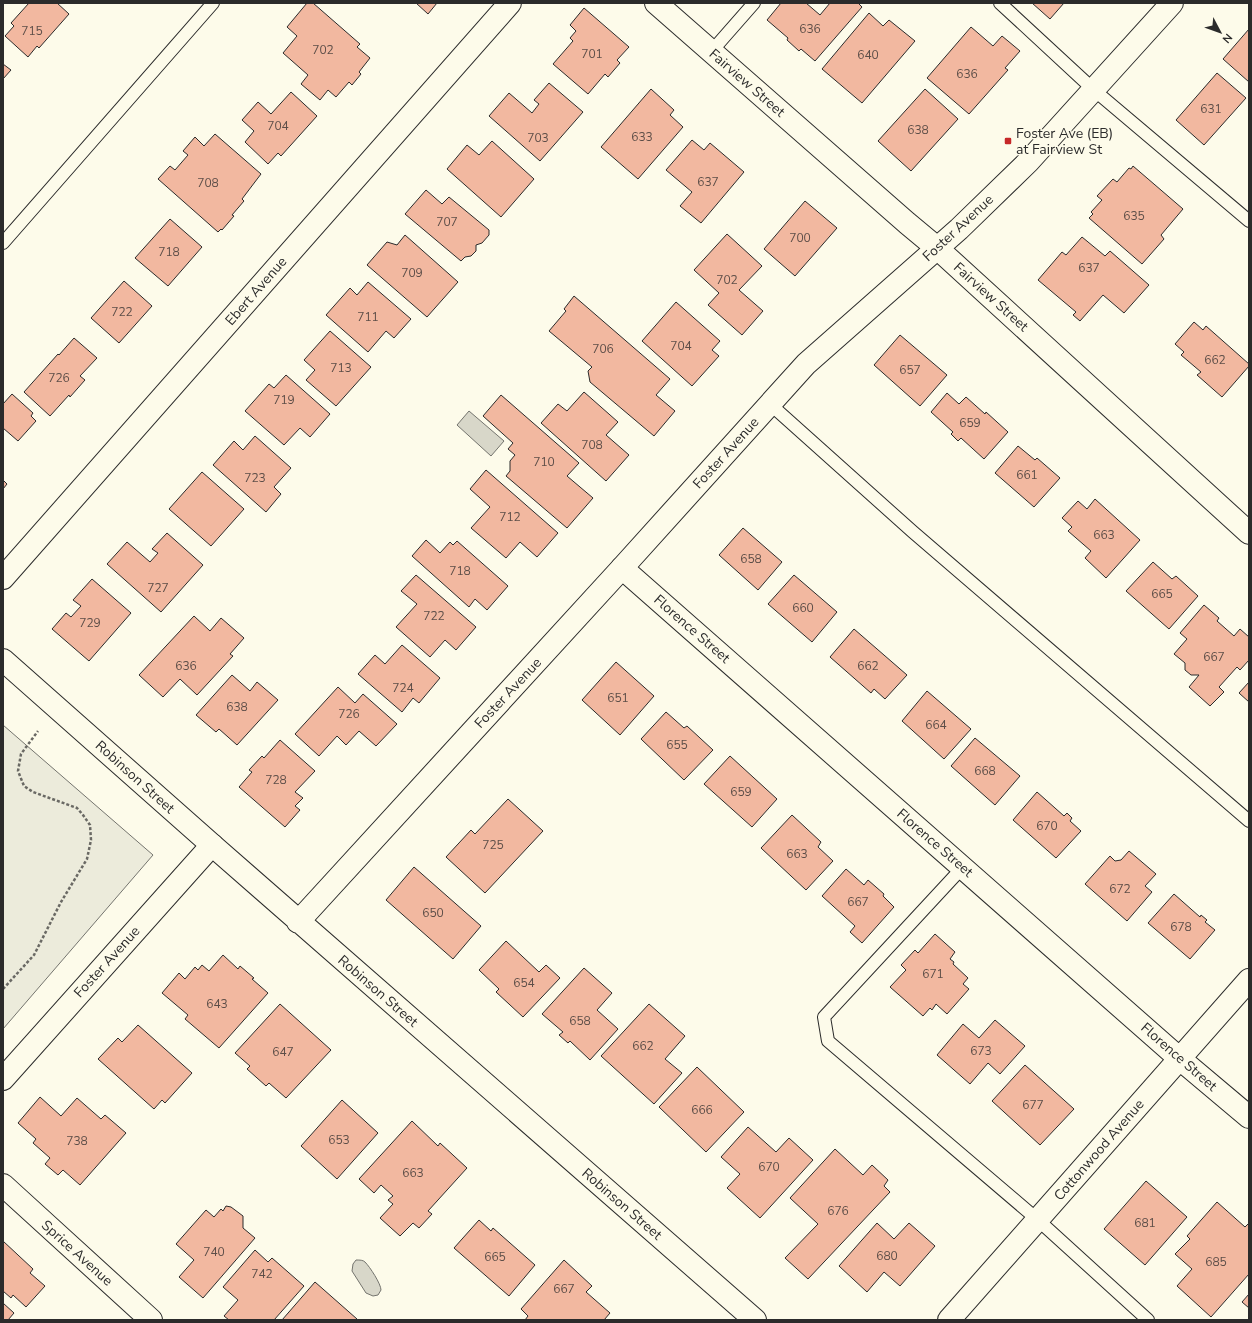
<svg xmlns="http://www.w3.org/2000/svg" width="1252" height="1323" viewBox="0 0 1252 1323" font-family="'Nunito Sans',sans-serif">
	<style>
		.green { fill: #ecebdb; stroke: #74746e }
		.water { fill: #d8d7c9; stroke: #74746e }
		.building { fill: #f2b8a0; stroke: #2b2b2b }
		.lines { fill: none; stroke-linecap: round; stroke-linejoin: round }
		.lane-casing { stroke: #2b2b2b; stroke-width: 14 }
		.street-casing { stroke: #2b2b2b; stroke-width: 24 }
		.secondary-casing { stroke: #2b2b2b; stroke-width: 24 }
		.path { stroke: #6a6964; stroke-width: 2.5; stroke-dasharray: 3 2; stroke-linecap: butt }
		.lane { stroke: #fdfbea; stroke-width: 12 }
		.street { stroke: #fdfbea; stroke-width: 22 }
		.secondary { stroke: #fdfbea; stroke-width: 22 }
		.poi-dot { fill: #c62828; stroke: #fdfbea; stroke-width: 1.5 }
		.labels { text-anchor: middle; dominant-baseline: central; stroke-width: 3; stroke-linejoin: round; paint-order: stroke }
		.number-label { font-size: 12px; fill: #5d4e48 }
		.street-label { font-size: 14px; fill: #2b2b2b; stroke: #fdfbea }
		.poi-label { font-size: 14px; fill: #2b2b2b; stroke: #fdfbea; text-anchor: start }
	</style>
	<rect width="100%" height="100%" fill="#fdfbea"/>
	<path class="green" d="M3 725 153 855 3 1029Z"/>
	<path class="water" d="M469 411 504 441 491 456 457 425Z
		M356 1260C360 1260 363 1260 365 1262 370 1267 381 1284 381 1290L378 1295 373 1296 366 1293 352 1271 353 1264Z"/>
	<path class="building" d="M29 3H57L69 14 39 48 37 46 28 57 5 36 14 26 11 23Z
		M307 3H313L360 44 357 47 370 58 359 72 361 74 352 85 349 82 336 97 328 90 320 100 301 84 308 75 283 53 297 36 287 27Z
		M416 3H437L428 14Z
		M781 3H806L820 15 830 3H858L862 7 815 61 801 49 799 51 787 40 788 38 767 20Z
		M1032 3H1064L1050 19Z
		M584 8 629 47 617 60 620 63 608 77 605 74 588 94 553 64 573 41 570 38 576 31 570 25Z
		M869 13 883 26 889 20 915 41 862 103 822 69Z
		M971 27 993 46 1002 36 1020 51 1005 68 1008 70 969 114 927 78Z
		M1249 29V82L1223 59Z
		M3 64 11 70 3 79Z
		M1217 73 1246 98 1204 145 1176 120Z
		M549 83 583 112 540 161 489 116 509 93 532 113 539 104 534 100Z
		M651 89 674 110 670 115 683 127 638 179 601 147Z
		M925 89 958 119 911 171 878 141Z
		M291 92 317 116 281 156 278 153 268 164 245 142 254 131 242 120 258 102 271 114Z
		M215 134 261 174 242 199 244 201 232 215 234 216 222 230 221 229 218 232 158 179 170 166 175 170 188 155 183 151 195 137 204 146Z
		M692 140 704 150 710 143 744 172 701 223 680 206 692 192 666 170Z
		M492 141 534 179 501 217 447 169 467 145 479 155Z
		M1133 166 1183 209 1161 235 1164 239 1142 264 1089 218 1093 214 1091 212 1102 200 1097 196 1113 179 1117 182 1129 168 1131 169Z
		M426 190 442 204 449 197 489 230V235L482 243 476 245V251L471 256 465 257 461 261 405 214Z
		M805 201 837 228 795 276 764 249Z
		M170 219 202 247 168 286 135 258Z
		M727 234 762 266 739 290 763 311 742 335 708 305 719 293 694 270Z
		M405 235 458 282 427 317 367 265 387 242 397 245Z
		M1082 237 1105 256 1110 251 1149 285 1124 313 1103 295 1080 321 1073 315 1076 312 1038 280 1062 252 1066 255Z
		M124 281 152 306 119 343 91 318Z
		M368 282 411 319 394 338 386 331 368 352 326 315 350 288 357 295Z
		M574 296 670 379 656 395 675 411 654 436 590 382 588 371 592 367 549 331 566 311 564 309Z
		M676 302 720 341 712 350 719 356 692 386 642 341Z
		M1194 322 1203 330 1206 326 1249 364V366L1222 397 1197 375 1201 372 1181 355 1184 352 1175 344Z
		M330 331 371 367 336 406 306 380 315 370 304 360Z
		M900 335 947 375 920 406 874 365Z
		M74 338 97 358 80 376 85 380 70 397 69 395 50 416 24 392 58 354 59 355Z
		M286 375 330 414 310 437 300 428 284 445 245 411 269 384 274 388Z
		M584 392 618 422 606 435 629 455 606 481 541 423 558 404 567 411Z
		M947 393 959 404 966 397 985 414 986 412 1008 432 984 459 961 438 958 441 951 434 953 432 931 412Z
		M12 394 33 413 31 416 36 421 18 441 3 428V404Z
		M501 395 579 463 567 476 593 498 567 528 506 476 510 471V461L515 455 508 449 513 443 483 416Z
		M255 436 291 468 274 487 281 494 266 512 213 465 234 441 243 450Z
		M1018 446 1035 460 1037 458 1060 478 1034 507 995 473Z
		M486 470 558 533 537 557 520 542 506 558 471 528 490 507 470 489Z
		M202 472 244 509 211 546 169 509Z
		M3 480 7 484 3 489Z
		M1095 499 1140 540 1106 578 1085 558 1091 551 1068 531 1072 527 1062 518 1078 501 1087 509Z
		M743 528 782 562 758 590 719 555Z
		M167 533 203 565 161 612 107 564 127 542 150 562 158 553 152 549Z
		M426 540 440 553 450 542 453 545 457 541 508 586 487 610 475 599 469 607 412 556Z
		M1153 562 1172 579 1176 576 1198 596 1169 629 1126 591Z
		M416 575 476 627 456 650 445 640 430 657 396 627 417 604 401 591Z
		M794 575 837 612 812 642 768 604Z
		M92 579 131 613 89 661 52 629 66 613 71 617 81 606 73 600Z
		M1204 605 1219 618 1217 621 1234 636 1240 629 1249 637V660L1240 670 1237 667 1219 687 1224 692 1210 706 1189 687 1199 675H1191L1185 670V663L1174 654 1187 639 1180 633Z
		M194 616 210 631 221 618 244 638 230 654 233 656 197 695 180 679 163 697 139 675Z
		M854 629 907 675 885 699 874 689 871 693 830 657Z
		M402 645 440 678 419 703 413 698 402 712 358 674 375 655 385 664Z
		M616 662 654 696 620 735 582 700Z
		M232 675 250 691 257 682 278 700 237 745 219 729 216 732 196 715Z
		M1249 682V702L1239 693Z
		M338 687 355 703 363 694 397 724 376 746 359 731 346 745 337 736 319 756 295 734Z
		M927 691 971 729 944 759 902 721Z
		M666 712 684 728 687 726 713 750 684 780 641 739Z
		M975 738 1020 776 995 805 951 766Z
		M280 740 315 771 295 792 303 798 295 806 300 810 285 827 239 787 252 772 249 770 262 756 264 758Z
		M730 756 777 799 752 827 704 784Z
		M1037 792 1064 816 1067 813 1072 818 1070 821 1081 831 1056 858 1013 820Z
		M508 799 543 831 485 893 446 857 471 830 475 834Z
		M792 815 821 842 818 847 833 861 806 890 761 848Z
		M1129 851 1156 874 1145 886 1152 892 1127 921 1085 884 1110 856 1115 861 1121 860Z
		M414 867 481 926 453 959 386 900Z
		M846 869 864 885 868 880 884 894 883 896 894 907 862 943 850 932 855 926 822 896Z
		M1174 894 1200 917 1201 915 1207 920 1205 922 1215 930 1190 959 1148 923Z
		M935 934 955 952 950 959 954 962 953 964 968 978 963 984 969 989 947 1014 936 1004 932 1010 930 1008 923 1016 890 987 906 970 901 965 915 950 918 953Z
		M506 941 539 972 546 965 560 978 523 1017 496 992 499 989 479 970Z
		M223 955 238 969 240 966 254 978 252 979 268 993 219 1048 185 1019 188 1015 162 993 179 973 185 979 195 967 198 970 202 965 209 971Z
		M584 968 612 993 597 1010 618 1029 590 1060 570 1041 568 1043 559 1035 563 1032 542 1014Z
		M280 1004 331 1050 286 1098 269 1083 266 1086 247 1069 250 1066 235 1053Z
		M649 1004 685 1036 665 1059 682 1073 654 1104 601 1056Z
		M995 1020 1025 1046 1000 1074 988 1063 970 1084 937 1055 963 1024 979 1038Z
		M138 1025 192 1073 165 1103 162 1100 154 1109 98 1059 118 1038 122 1042Z
		M1025 1065 1074 1109 1040 1145 992 1101Z
		M697 1067 744 1112 706 1152 659 1107Z
		M40 1097 61 1116 77 1098 101 1119 105 1115 126 1133 80 1185 63 1170 58 1175 45 1164 50 1158 33 1143 36 1139 18 1123Z
		M342 1100 378 1133 337 1179 301 1146Z
		M412 1121 438 1146 440 1143 467 1168 428 1211 432 1214 419 1228 413 1223 400 1236 380 1218 393 1204 388 1200 393 1196 381 1185 374 1193 359 1179Z
		M748 1127 776 1152 789 1138 813 1160 760 1218 727 1188 740 1174 721 1157Z
		M835 1149 863 1175 872 1165 888 1180 884 1186 890 1192 808 1279 785 1258 818 1224 790 1198Z
		M1146 1181 1187 1217 1145 1265 1104 1229Z
		M1217 1202 1245 1227 1249 1223V1274L1211 1317 1177 1286 1192 1269 1175 1254 1190 1239 1187 1236Z
		M226 1206 231 1207 243 1216V1228L255 1238 203 1298 179 1277 194 1260 176 1244 206 1210 214 1217 221 1209 223 1211Z
		M479 1220 491 1231 493 1228 535 1265 509 1296 454 1248Z
		M877 1223 894 1239 909 1223 935 1246 900 1286 884 1272 867 1292 839 1266Z
		M3 1241 33 1269 30 1273 45 1286 26 1307 13 1295 11 1298 3 1291Z
		M255 1250 268 1262 272 1258 304 1286 274 1320H229L224 1316 238 1300 223 1287Z
		M564 1260 592 1286 586 1292 610 1313 604 1320H525L528 1316 521 1309Z
		M315 1282 357 1319 356 1320H282Z
		M1249 1294V1308L1242 1302Z
		M3 1303 14 1313 8 1320H3Z"/>
	<g class="lines">
		<defs>
			<path id="lane" d="M1000 3 1094 90 1249 221
				M711 52 754 3
				M3 243 213 3
				M770 404 913 532 1249 821
				M963 867 824 1017 828 1041 1038 1220 1148 1320"/>
			<path id="street" d="M656 3 907 223 937 248 1249 533
				M622 568 1180 1059 1249 1117
				M3 578 510 3
				M3 660 212 845
				M3 1185 151 1320
				M949 1320 1249 980"/>
			<path id="secondary" d="M298 922 622 568 806 364 959 229 1028 162 1172 3
				M3 1079 212 845 755 1320"/>
		</defs>
		<use href="#lane" class="lane-casing"/>
		<use href="#street" class="street-casing"/>
		<use href="#secondary" class="secondary-casing"/>
		<path class="path" d="M3 989 34 955 61 902 87 859 91 840 90 825 83 815 77 808 33 792 24 786 18 771 21 754 38 731"/>
		<use href="#lane" class="lane"/>
		<use href="#street" class="street"/>
		<use href="#secondary" class="secondary"/>
	</g>
	<rect class="poi-dot" x="1004" y="137" width="8" height="8" rx="2"/>
	<g class="labels">
		<g class="number-label">
			<text x="810" y="29">636</text>
			<text x="32" y="31">715</text>
			<text x="323" y="50">702</text>
			<text x="592" y="54">701</text>
			<text x="868" y="55">640</text>
			<text x="967" y="74">636</text>
			<text x="1211" y="109">631</text>
			<text x="278" y="126">704</text>
			<text x="918" y="130">638</text>
			<text x="642" y="137">633</text>
			<text x="538" y="138">703</text>
			<text x="708" y="182">637</text>
			<text x="208" y="183">708</text>
			<text x="1134" y="216">635</text>
			<text x="447" y="222">707</text>
			<text x="800" y="238">700</text>
			<text x="169" y="252">718</text>
			<text x="1089" y="268">637</text>
			<text x="412" y="273">709</text>
			<text x="727" y="280">702</text>
			<text x="122" y="312">722</text>
			<text x="368" y="317">711</text>
			<text x="681" y="346">704</text>
			<text x="603" y="349">706</text>
			<text x="1215" y="360">662</text>
			<text x="341" y="368">713</text>
			<text x="910" y="370">657</text>
			<text x="59" y="378">726</text>
			<text x="284" y="400">719</text>
			<text x="970" y="423">659</text>
			<text x="592" y="445">708</text>
			<text x="544" y="462">710</text>
			<text x="1027" y="475">661</text>
			<text x="255" y="478">723</text>
			<text x="510" y="517">712</text>
			<text x="1104" y="535">663</text>
			<text x="751" y="559">658</text>
			<text x="460" y="571">718</text>
			<text x="158" y="588">727</text>
			<text x="1162" y="594">665</text>
			<text x="803" y="608">660</text>
			<text x="434" y="616">722</text>
			<text x="90" y="623">729</text>
			<text x="1214" y="657">667</text>
			<text x="186" y="666">636</text>
			<text x="868" y="666">662</text>
			<text x="403" y="688">724</text>
			<text x="618" y="698">651</text>
			<text x="237" y="707">638</text>
			<text x="349" y="714">726</text>
			<text x="936" y="725">664</text>
			<text x="677" y="745">655</text>
			<text x="985" y="771">668</text>
			<text x="276" y="780">728</text>
			<text x="741" y="792">659</text>
			<text x="1047" y="826">670</text>
			<text x="493" y="845">725</text>
			<text x="797" y="854">663</text>
			<text x="1120" y="889">672</text>
			<text x="858" y="902">667</text>
			<text x="433" y="913">650</text>
			<text x="1181" y="927">678</text>
			<text x="933" y="974">671</text>
			<text x="524" y="983">654</text>
			<text x="217" y="1004">643</text>
			<text x="580" y="1021">658</text>
			<text x="643" y="1046">662</text>
			<text x="981" y="1051">673</text>
			<text x="283" y="1052">647</text>
			<text x="1033" y="1105">677</text>
			<text x="702" y="1110">666</text>
			<text x="339" y="1140">653</text>
			<text x="77" y="1141">738</text>
			<text x="769" y="1167">670</text>
			<text x="413" y="1173">663</text>
			<text x="838" y="1211">676</text>
			<text x="1145" y="1223">681</text>
			<text x="214" y="1252">740</text>
			<text x="887" y="1256">680</text>
			<text x="495" y="1257">665</text>
			<text x="1216" y="1262">685</text>
			<text x="262" y="1274">742</text>
			<text x="564" y="1289">667</text>
		</g>
		<g class="street-label">
			<text transform="translate(747 83) rotate(41)">Fairview Street</text>
			<text transform="translate(958 228) rotate(-43)">Foster Avenue</text>
			<text transform="translate(256 291) rotate(-49)">Ebert Avenue</text>
			<text transform="translate(991 297) rotate(42)">Fairview Street</text>
			<text transform="translate(726 453) rotate(-48)">Foster Avenue</text>
			<text transform="translate(692 629) rotate(41)">Florence Street</text>
			<text transform="translate(508 693) rotate(-47)">Foster Avenue</text>
			<text transform="translate(135 777) rotate(42)">Robinson Street</text>
			<text transform="translate(935 843) rotate(41)">Florence Street</text>
			<text transform="translate(107 962) rotate(-48)">Foster Avenue</text>
			<text transform="translate(378 991) rotate(41)">Robinson Street</text>
			<text transform="translate(1179 1057) rotate(41)">Florence Street</text>
			<text transform="translate(1099 1150) rotate(-49)">Cottonwood Avenue</text>
			<text transform="translate(622 1204) rotate(41)">Robinson Street</text>
			<text transform="translate(77 1253) rotate(42)">Sprice Avenue</text>
		</g>
		<g class="poi-label">
			<text x="1016" y="133">Foster Ave (EB)<tspan x="1016" dy="16">at Fairview St</tspan></text>
		</g>
	</g>
	<rect width="1252" height="1323" fill="none" stroke="#2b2b2b" stroke-width="8"/>
	<g transform="translate(1220 32) rotate(131)" stroke="#fdfbea" stroke-width="3" paint-order="stroke">
	<path d="M0-3L7 15L0 10L-7 15Z" fill="#2b2b2b"/>
	<text y="-6" font-size="11" font-weight="bold" text-anchor="middle" fill="#2b2b2b">N</text>
	</g>
</svg>
